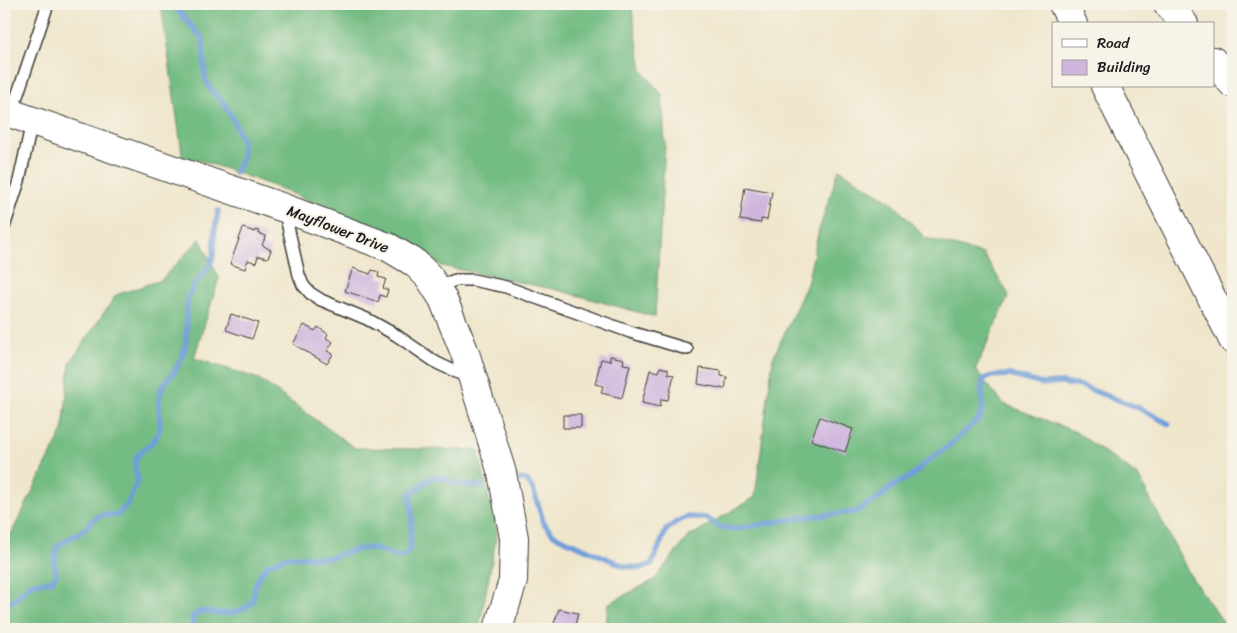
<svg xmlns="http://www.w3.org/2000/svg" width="1237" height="633" viewBox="0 0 1237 633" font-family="Sriracha,sans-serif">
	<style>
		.forest { fill: #73bc83; stroke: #486c50 }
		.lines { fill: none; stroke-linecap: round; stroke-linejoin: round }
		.stream { stroke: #6f9ed8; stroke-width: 5.5 }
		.building { fill: #cfb6de }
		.service-casing { stroke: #3c3a36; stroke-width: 14 }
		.tertiary-casing { stroke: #3c3a36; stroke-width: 30 }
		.motorway-casing { stroke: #3c3a36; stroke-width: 30 }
		.service { stroke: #fff; stroke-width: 11 }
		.tertiary { stroke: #fff; stroke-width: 28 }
		.motorway { stroke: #fff; stroke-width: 28 }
		.labels { text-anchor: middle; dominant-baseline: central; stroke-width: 4; stroke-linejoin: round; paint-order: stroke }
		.street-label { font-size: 15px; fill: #1c1c1c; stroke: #f7f3e8 }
	</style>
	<rect width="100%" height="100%" fill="#f7f3e8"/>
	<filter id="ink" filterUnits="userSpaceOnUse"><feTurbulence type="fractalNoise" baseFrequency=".02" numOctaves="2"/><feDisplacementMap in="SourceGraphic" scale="10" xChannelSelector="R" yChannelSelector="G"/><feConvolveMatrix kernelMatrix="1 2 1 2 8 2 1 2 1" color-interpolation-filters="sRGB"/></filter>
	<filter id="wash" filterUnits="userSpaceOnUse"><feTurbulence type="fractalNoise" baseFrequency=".0096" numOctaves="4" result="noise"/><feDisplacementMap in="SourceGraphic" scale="20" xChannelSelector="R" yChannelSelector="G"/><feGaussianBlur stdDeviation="1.12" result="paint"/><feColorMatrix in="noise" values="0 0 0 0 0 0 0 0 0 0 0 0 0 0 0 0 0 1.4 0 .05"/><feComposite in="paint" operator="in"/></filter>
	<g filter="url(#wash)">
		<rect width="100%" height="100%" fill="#efe6cc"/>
		<path class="forest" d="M161 4H631L642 70 662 95 665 144 655 317 562 291 442 266 400 243 285 190 200 160H183Z
			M839 169 893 203 925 238 983 254 1009 295 975 370 1004 404 1076 432 1138 476 1190 575 1228 629H606L608 604 654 580 687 538 755 497 773 358 807 284 819 230Z
			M200 239 219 278 194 358 259 379 355 448 478 450 497 533 479 629H4V548L63 431 70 363 116 295 161 280Z"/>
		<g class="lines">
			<path class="stream" d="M172 4 203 39 205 77 210 89 222 101 233 119 242 141V158L235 173
				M520 479 526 480 533 489 544 524 554 535 624 566 640 568 652 564 666 530 676 522 687 517 706 518 720 527 734 529 805 517 855 512 876 500 897 483 912 476 924 464 946 448 980 418 983 405 982 389 983 379 992 376 1010 375 1042 384 1061 383 1081 386 1139 408 1169 424
				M4 606 15 599 32 583 52 581 56 574 54 562 57 546 84 530 92 520 102 515H117L128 504 138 479C126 447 154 451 159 431 162 418 156 404 161 390 164 381 172 377 176 369 179 364 182 357 184 351 189 334 184 316 188 299 193 279 208 275 213 257 214 251 214 244 214 238 215 229 217 220 218 211
				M194 629 192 617 200 611C221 614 235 617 252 603L256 583 260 574 269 564 290 556 328 558 358 549 372 548 398 557 405 556 410 549 412 515 410 494C417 489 424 482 432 478 441 475 446 480 454 483 463 486 473 486 482 486"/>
		</g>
		<g id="blocks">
			<path class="building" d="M745 187 772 192 767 220 761 219V223L740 220Z
				M243 228 255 232V230L259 231 258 233 266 236 262 245 271 250 268 258 258 256 256 263 248 260 245 269 230 264Z
				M353 268 370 274 372 270 379 272 378 277 386 279 383 288 388 290 386 297 380 295 378 302 345 291Z
				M231 314 258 323 252 339 226 330Z
				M304 325 315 331 318 327 328 334 326 338 333 342 327 351 333 354 327 364 293 344Z
				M610 356 624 359 623 364 630 365 622 398 601 393 603 386 595 384 601 359 610 361Z
				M660 367 668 369V374L674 375 668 400 661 399 660 407 642 403 650 370 659 372Z
				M700 368 721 371V376L727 377 725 389 698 384Z
				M563 415H581V428H563Z
				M820 417 853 429 845 452 811 440Z
				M559 609 578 613 574 629H552Z"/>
		</g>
	</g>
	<g filter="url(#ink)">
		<use href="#blocks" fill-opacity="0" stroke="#3c3a36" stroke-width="1"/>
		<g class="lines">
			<defs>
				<path id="service" d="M11 114 48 4
					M284 209 299 275 303 285 310 293 321 300 367 319 396 335 437 363 471 379
					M4 227 19 181 32 122
					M435 287 456 280H473L506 287 630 332 687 349"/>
				<path id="tertiary" d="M4 111 284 208 388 247 415 263 429 277 443 299 465 353 502 473 514 538 513 581 498 629"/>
				<path id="motorway" d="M1063 4 1073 24
					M1168 4 1184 24
					M1213 61 1233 84
					M1105 86 1233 340"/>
			</defs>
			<use href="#service" class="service-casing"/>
			<use href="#tertiary" class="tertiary-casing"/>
			<use href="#motorway" class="motorway-casing"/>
			<use href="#service" class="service"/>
			<use href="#tertiary" class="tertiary"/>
			<use href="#motorway" class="motorway"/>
		</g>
	</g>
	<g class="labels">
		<g class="street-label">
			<text transform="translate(338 229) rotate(21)">Mayflower Drive</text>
		</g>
	</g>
	<rect width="1237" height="633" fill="none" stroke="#f7f3e8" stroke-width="20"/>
	<rect x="1052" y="22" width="162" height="65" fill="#f7f3e8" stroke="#9f9d96"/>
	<rect x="1062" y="39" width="25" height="8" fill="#ffffff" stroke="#9f9d96"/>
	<text x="1097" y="48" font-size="15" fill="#1c1c1c">Road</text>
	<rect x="1062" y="60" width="25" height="15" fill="#cfb6de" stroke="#9f9d96"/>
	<text x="1097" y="72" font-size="15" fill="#1c1c1c">Building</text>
</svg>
